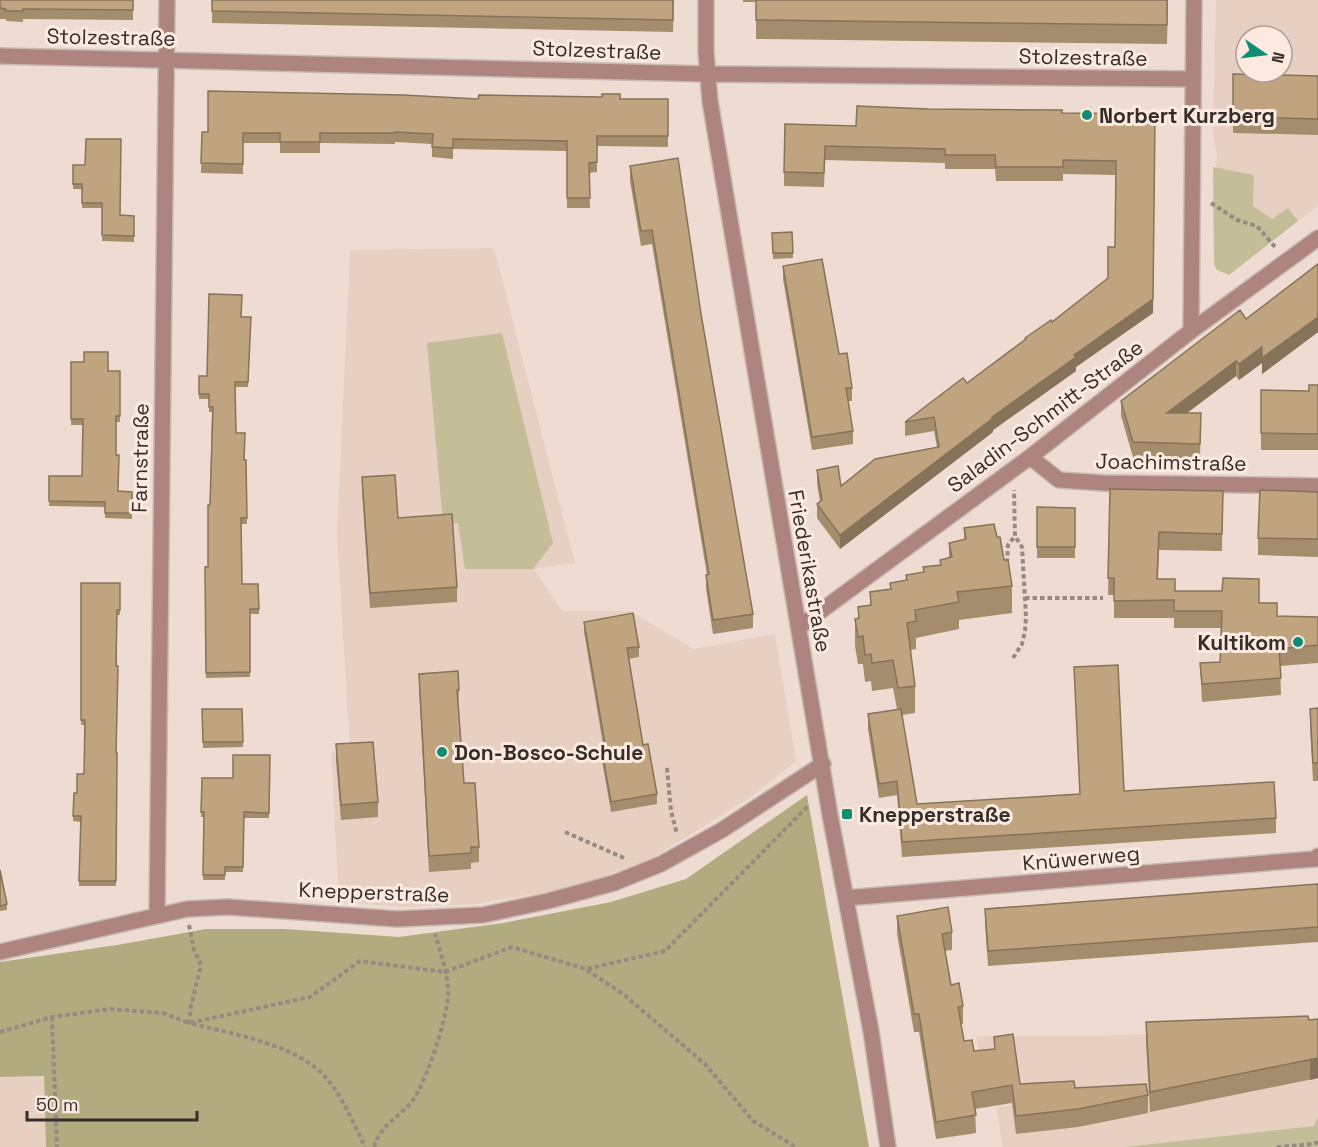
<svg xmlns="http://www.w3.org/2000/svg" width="1318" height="1147" viewBox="0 0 1318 1147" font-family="'Space Grotesk',sans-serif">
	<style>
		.built { fill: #e7cfc2; fill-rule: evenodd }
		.green { fill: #c3bd98 }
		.forest { fill: #b2ab7f }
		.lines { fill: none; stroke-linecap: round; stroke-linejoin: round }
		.minor-casing { stroke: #c9b9b1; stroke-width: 18 }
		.path { stroke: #978a83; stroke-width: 4; stroke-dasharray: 4.5 3; stroke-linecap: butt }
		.minor { stroke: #ae847f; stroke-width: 15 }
		.wall { fill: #a48d6d }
		.shaded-wall { fill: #867359 }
		.building { fill: #bfa47f; stroke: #867359; stroke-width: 1.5 }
		.poi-dot { fill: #0e8f75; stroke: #fceae0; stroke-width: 2 }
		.labels { text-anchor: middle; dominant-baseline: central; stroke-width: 6; stroke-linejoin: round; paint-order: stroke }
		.street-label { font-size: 21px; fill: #342d29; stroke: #fceae0 }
		.poi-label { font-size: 21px; font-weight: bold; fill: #342d29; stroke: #fceae0; text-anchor: start }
	</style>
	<rect width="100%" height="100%" fill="#eedcd3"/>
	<path class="built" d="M1216 0H1318V206L1298 221 1288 208 1272 219 1253 206 1254 175 1216 168 1217 156 1213 132ZM1246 36H1282V72H1246Z
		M494 248 575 563 534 569 562 611H630L694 649 775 634 796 761 748 799 652 858 600 878 541 893 476 904 406 907 339 902 331 752 350 750 337 535 350 250Z
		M1318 1027V1117L1314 1126 1124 1147H1002L997 1107 1020 1104 979 1057 976 1036H1098Z
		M44 1076 46 1147H0V1077Z"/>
	<path class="green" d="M1213 167 1254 175 1253 206 1272 219 1288 208 1298 221 1229 275 1217 270 1214 264Z
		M502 333 553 543 533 569H465L458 523 443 524 427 343Z
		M1318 1117V1147H1124L1314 1126Z"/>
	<path class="forest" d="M807 795 869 1147H46L44 1076 0 1077V962L117 945 206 929H285L399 937 503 923 611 902 686 879Z"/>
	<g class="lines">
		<defs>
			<path id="minor" d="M706 0V52L710 101 830 815 871 1031 888 1147
				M0 56 707 74 1193 79
				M1191 331 1194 0
				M1030 457 1059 480 1104 483 1318 486
				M799 627 1030 457 1191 331 1318 238
				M846 898 1289 861 1315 859 1318 856
				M157 916 167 0
				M0 952 187 909 228 907 397 919 483 915 548 901 614 883 661 864 722 830 823 764"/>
		</defs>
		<use href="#minor" class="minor-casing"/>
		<path class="path" d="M1211 203 1237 220 1257 226 1275 247
			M1007 563 1008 545 1015 536
			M1025 598H1103
			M1013 658 1022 644 1025 631 1026 617 1022 547 1015 536 1014 490
			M667 768 671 811 677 834
			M565 832 624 858
			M189 925 194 950 201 965 191 1006 189 1023C231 1034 281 1041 316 1068 339 1087 352 1120 365 1147
			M587 970 623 994 705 1064 753 1121 796 1147
			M52 1017 57 1147
			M0 1032 52 1017 110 1009 163 1013 189 1023 310 997 360 961 445 972 512 947 586 969 665 951 809 805
			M374 1147C382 1124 394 1121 409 1105 425 1088 446 1021 448 997 449 976 441 954 435 934
			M1277 1147 1313 1144 1318 1142"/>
		<use href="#minor" class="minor"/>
	</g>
	<path class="wall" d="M0 0H133V20L23 19V22L6 21V19H0Z
		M212 0H674L673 32 212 23Z
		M743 0H1168L1167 44 756 39V2H743Z
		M1233 74 1318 76V135L1233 133Z
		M478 99H668V147L597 146V172L589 173 590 208H567V151L453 149V159L432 157V144L395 142V144L320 143V153H280V143H243V174L201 173 202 132H208Z
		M1062 113 1155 114 1153 313 1076 367V371L993 430V432L840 549 817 518V504L820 502 817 484V470L841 486 937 447 934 431 905 436V422L967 383 1025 340V338L1052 322 1108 278 1115 247 1116 175 1063 174V181H996L995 169H945V163L825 160 824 187 784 186V172L856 126Z
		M73 165 120 215 134 216V242L102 241V208H82V189H73Z
		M630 166 701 314 753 614V628L713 634 706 589V575H707L652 244 641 246 630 181Z
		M792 232 793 258 773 259 772 233Z
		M1318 264V332L1262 374V363L1239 380 1236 376 1187 413H1201L1200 459 1133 457 1121 416V401L1246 319Z
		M783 266 839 354 852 388V401H848L853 431V444L812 450 783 279Z
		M241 317H251L248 387H235L236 433 244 460H246L247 524H241L242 584H258L259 614H250V677L206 678 205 567H208L212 412H209V399H199V376H207Z
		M71 362H84L108 371H120V422H116V455L118 491 132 492V519L105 518V507L49 506V476H82L83 425H71Z
		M1318 385V450H1261V390L1309 391Z
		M362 477 398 518 457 587V602L370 608 362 492Z
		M1110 489 1223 491 1222 551 1159 550 1158 579 1175 591 1259 603 1277 616 1318 617V663L1280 666 1281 695 1202 702 1200 663 1220 662 1221 628H1174V618H1114V595H1108Z
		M1318 492V557L1258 555V538Z
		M1037 507 1075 508V558H1037Z
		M964 528 997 537 1012 586V613L959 620V629L916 638V649L910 650 915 686V713L902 715 917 804 1080 794 1074 667 1124 791 1276 818V833L902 857 897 795 879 798 868 729V714L897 709 893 688 872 691 871 681 865 682 863 664H858L855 646V619L858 618V607L870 605V592L890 589V583L906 580V575L923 572V567L940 565V560L949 558V543L964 540Z
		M81 583H120V615H117L116 886H79L81 822 73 821V816L77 793 84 774 85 725H81Z
		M584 622 639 647V657L628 659 643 745 657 794V804L611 812 602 761V751L604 750 584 632Z
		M419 674 459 690 458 706 464 783 479 847V862L471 863V869L429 872 419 689Z
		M1318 708V781H1313L1310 726V709Z
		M202 709H242L243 747 203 748Z
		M336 744 378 802V817L341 820 336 760Z
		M270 755 269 818H244L243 872H225V880H203L204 817H201L202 778H233Z
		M0 870 7 904V910L0 911Z
		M1318 884V942L988 966 985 924V909Z
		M897 916 952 932V950L945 951 951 985 963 1006V1024H961L964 1041 974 1051 994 1049V1037L1020 1084 1075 1088 1148 1095V1113L1078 1127 1016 1134 1012 1103 975 1109 976 1133 936 1139 919 1032H914L897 934Z
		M1318 1019V1078L1150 1112 1146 1042V1022Z"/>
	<path class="shaded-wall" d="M1155 114 1153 313 1076 367V371L993 430V432L840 549V535L992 417 1074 355 1153 299Z
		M1318 317V332L1262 374V363L1239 380V364L1262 347Z
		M1236 361V376L1167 428V413Z
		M1318 1058V1078L1310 1080V1060Z"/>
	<path class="building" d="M0 0H133V10L23 9V11H6V9L0 8Z
		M212 0H673V20L212 11Z
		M756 0H1167V25L756 20Z
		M1233 74 1318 76V119L1233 117Z
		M208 91 403 95 478 99 479 95 602 97V94H620V99H668V136H597V162L589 163 590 198H567V141L453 139V148L432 147 433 134 395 132V133H320V142H280V133H243V164L201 163 202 132H208Z
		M857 106 928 109 1062 110V113L1155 114 1153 299 1074 355 1076 357 992 417 993 418 840 535 817 504 822 500 817 470 838 466 841 486 875 459 939 447 934 417 905 422 963 378 967 383 1026 339 1025 338 1051 320 1052 322 1108 278V247H1115L1116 161 1063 160V167H996L995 155H945V149L825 146 824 173 784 172 785 124 856 126Z
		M86 139H121L120 215 134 216V236L102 235V203H82V184H73V165H85Z
		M678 158 701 314 753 614 713 620 706 575 709 574 652 230 641 231 630 166Z
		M792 232 793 253H773L772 233Z
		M822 259 839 354 847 353 852 388H846L853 431 812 437 783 266Z
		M1318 264V317L1262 358V347L1239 364 1236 361 1167 413H1201L1200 444 1133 442 1121 401 1240 310 1246 319Z
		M209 294 242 295 241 317H251L248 382H235L236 433H245L244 460H246L247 518H241L242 584H258L259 609H250V672L206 673 205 567H208V505H210L213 407H209V394H199V376H207Z
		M84 352H108V371H120V416H116V455H119L118 491 132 492V513H105V502L49 501V476H82L83 419H71V362H84Z
		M1309 385H1318V434L1261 433V390L1309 391Z
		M395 475 398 518 452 514 457 587 370 593 362 477Z
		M1110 489 1223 491 1222 534 1159 532 1157 579H1175V591H1222L1223 578 1259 579V603H1277V616L1318 617V645L1279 649 1281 678 1202 684 1200 663 1220 662 1222 611H1174V600L1114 601V578H1108Z
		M1260 490 1318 492V539L1258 538Z
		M1037 507 1075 508V547H1037Z
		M994 524 997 537H1000L1004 560H1008L1012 586 957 592 959 602 915 610 916 621 907 623 915 686 898 688 893 660 872 663 871 654 865 655 863 636 858 637 855 619 859 618 858 607 871 605 870 592 891 589 890 583 907 580 906 575 924 572 923 567 941 565 940 560 952 557 949 543 966 539 964 528Z
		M81 583H120V610H117L116 666H118L116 753H117L116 881H79L81 816H73L74 793H77V774H84L85 720H81Z
		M633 613 639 647 627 648 643 745 648 744 657 794 611 802 602 751 606 750 584 622Z
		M1118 665 1124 791 1274 782 1276 818 902 842 897 781 879 784 868 714 901 709 917 804 1080 794 1074 667Z
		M458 671 459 690H457L464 783H475L479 847H471V853L429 856 419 674Z
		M1318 708V763H1313L1310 709Z
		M202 709H242L243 742H203Z
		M373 742 378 802 341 805 336 744Z
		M233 755H270L269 813 244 812 243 867H225V875H203L204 812H201L202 778H233Z
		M0 870 7 904 0 906Z
		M1318 884V927L988 951 985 909Z
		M948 907 952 932 942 934 951 985 959 983 963 1006 958 1007 964 1041 972 1040 974 1051 995 1049 994 1037 1013 1034 1020 1084 1074 1081 1075 1088 1146 1084 1148 1095 1078 1109 1016 1116 1012 1085 972 1092 976 1115 936 1122 919 1014H914L897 916Z
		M1308 1016 1309 1020 1318 1019V1058L1150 1092 1146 1022Z"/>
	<g class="poi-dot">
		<circle cx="1087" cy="115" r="6"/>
		<circle cx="1298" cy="642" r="6"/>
		<circle cx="442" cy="752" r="6"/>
		<rect x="841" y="808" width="12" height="12" rx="3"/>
	</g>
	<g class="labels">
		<g class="street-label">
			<text transform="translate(111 37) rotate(1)">Stolzestraße</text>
			<text transform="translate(597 50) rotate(2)">Stolzestraße</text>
			<text transform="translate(1083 57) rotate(1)">Stolzestraße</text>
			<text transform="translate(1045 416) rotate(-37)">Saladin-Schmitt-Straße</text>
			<text transform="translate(140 458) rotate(-89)">Farnstraße</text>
			<text transform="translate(1171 462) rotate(1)">Joachimstraße</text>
			<text transform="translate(810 571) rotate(80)">Friederikastraße</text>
			<text transform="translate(1081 858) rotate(-5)">Knüwerweg</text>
			<text transform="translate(374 892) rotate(2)">Knepperstraße</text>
		</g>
		<g class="poi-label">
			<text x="1099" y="115">Norbert Kurzberg</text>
			<text x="1286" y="642" text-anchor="end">Kultikom</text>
			<text x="454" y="752">Don-Bosco-Schule</text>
			<text x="859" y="814">Knepperstraße</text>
		</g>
	</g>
	<g transform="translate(1264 54) rotate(104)"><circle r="28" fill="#fceae0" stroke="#ac9e97" stroke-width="1.5"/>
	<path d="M0-4.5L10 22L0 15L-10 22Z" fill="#0e8f75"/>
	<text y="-9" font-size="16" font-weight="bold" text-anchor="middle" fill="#342d29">N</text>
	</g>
	<path d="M27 1111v9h170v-9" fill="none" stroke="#342d29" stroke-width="3"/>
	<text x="36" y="1111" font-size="18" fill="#342d29" stroke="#fceae0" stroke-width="4.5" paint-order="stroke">50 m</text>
</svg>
